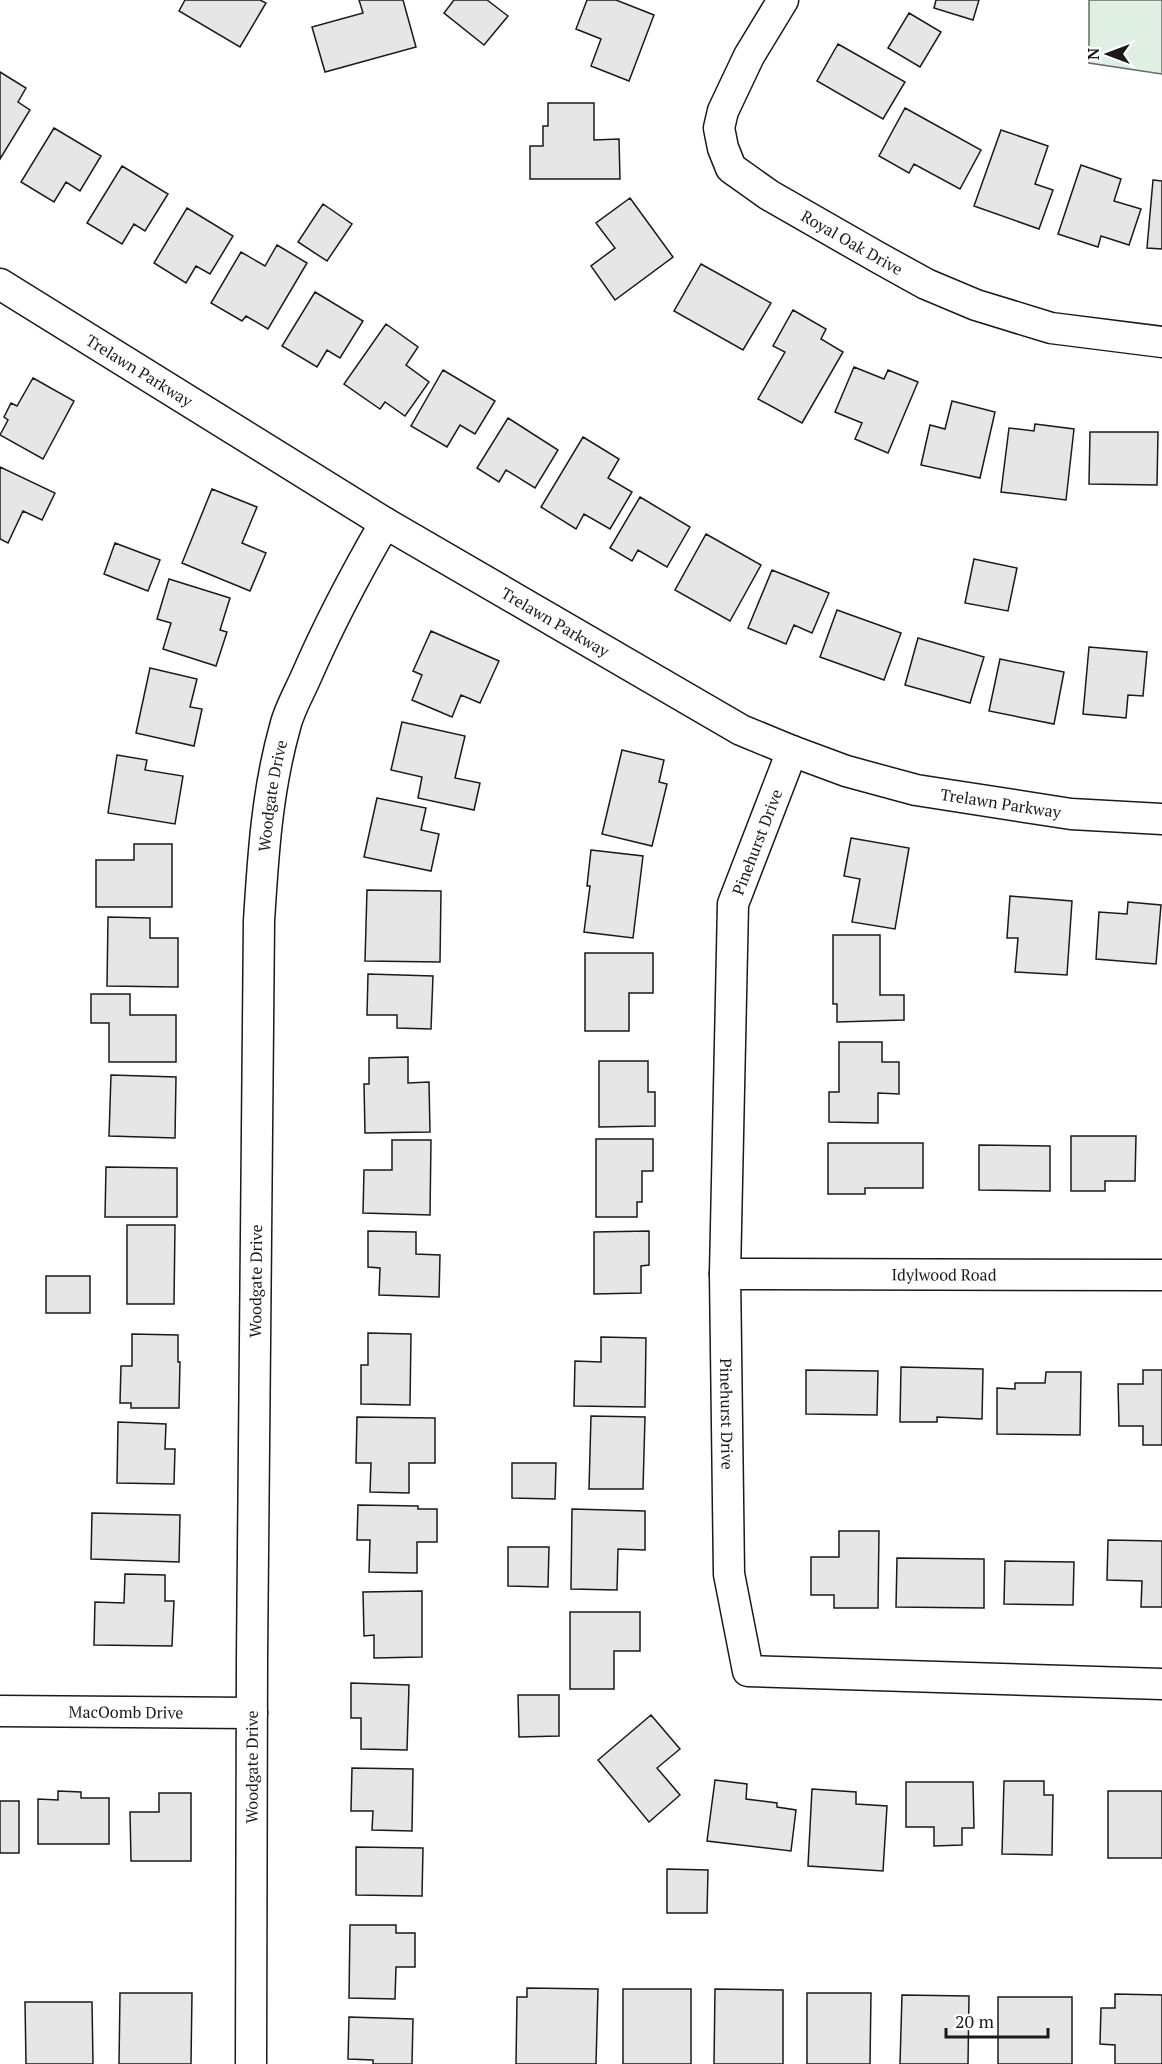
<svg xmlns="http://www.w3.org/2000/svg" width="1162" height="2064" viewBox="0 0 1162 2064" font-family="'PT Serif',serif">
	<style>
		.green { fill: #e0efe3; stroke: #6a6a6a; stroke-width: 1.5 }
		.building { fill: #e6e6e6; stroke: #1a1a1a; stroke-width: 1.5 }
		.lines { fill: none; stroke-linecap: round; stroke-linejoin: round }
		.street-casing { stroke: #1a1a1a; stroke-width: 33 }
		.street { stroke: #fff; stroke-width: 30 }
		.labels { text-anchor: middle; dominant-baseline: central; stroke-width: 4.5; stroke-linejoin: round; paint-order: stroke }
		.street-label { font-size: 16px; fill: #1a1a1a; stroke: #fff }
	</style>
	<rect width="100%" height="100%" fill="#fff"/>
	<path class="green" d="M1089 0H1162V74L1089 63Z"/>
	<path class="building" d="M185 0H260L266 3 240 47 179 11Z
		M359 0H403L416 47 325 72 312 27 363 13Z
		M454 0H487L508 16 484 45 444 13Z
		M587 0H616L654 15 629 81 591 66 601 39 576 29Z
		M936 0H979L973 20 934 8Z
		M909 13 941 32 920 67 888 48Z
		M838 44 905 82 883 119 817 81Z
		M0 72 26 88 18 102 30 110 0 159Z
		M548 103H594V140L619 139 620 179H530V146H543V126H548Z
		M905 108 981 150 960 189 914 164 909 173 879 156Z
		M54 128 101 156 80 191 66 182 54 202 21 182Z
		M1001 130 1048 146 1035 184 1053 190 1039 229 974 206Z
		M1081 165 1121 179 1114 201 1141 209 1129 245 1101 236 1098 247 1058 234Z
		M122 166 168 194 145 231 134 224 122 244 87 223Z
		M1153 180 1162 181V249L1147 248Z
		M630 198 673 257 615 300 591 266 615 248 596 223Z
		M323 204 352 224 327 261 298 242Z
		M187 208 233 236 210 274 196 266 186 283 154 263Z
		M277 245 307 263 268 329 246 316 242 321 211 303 241 252 265 266Z
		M701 264 771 303 743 350 674 311Z
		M315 292 363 321 340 358 327 350 317 367 282 346Z
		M793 310 826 329 821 339 843 352 802 423 758 399 785 352 773 346Z
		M386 324 418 347 406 365 429 382 405 416 385 402 380 409 344 384Z
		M854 367 884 379 888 370 918 382 888 453 855 439 862 423 835 412Z
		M443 370 495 401 475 434 460 425 447 447 411 426Z
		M33 378 74 401 43 459 0 435 8 420 4 417 11 403 17 406Z
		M952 401 995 412 980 478 921 465 930 425 945 429Z
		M508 418 558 450 535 488 506 470 499 482 477 468Z
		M1035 424 1074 429 1066 500 1001 492 1009 428 1034 431Z
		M1090 432H1158L1157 485 1089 484Z
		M583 437 619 459 608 478 632 492 610 529 584 514 576 529 541 507Z
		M0 467 55 493 42 520 23 511 8 543 0 539Z
		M212 489 257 507 242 543 266 553 250 591 182 563Z
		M640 497 690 527 667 567 638 550 632 561 610 548Z
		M706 534 761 565 730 621 675 590Z
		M115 543 160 560 148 591 104 574Z
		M974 559 1017 568 1008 611 965 603Z
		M772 570 829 593 812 633 794 625 786 644 748 628Z
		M169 579 230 598 220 630 227 632 216 666 163 649 171 623 157 619Z
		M837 610 901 633 884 680 820 657Z
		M431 631 499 661 480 703 461 695 452 717 412 700 422 675 413 671Z
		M918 638 984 657 970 703 905 685Z
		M1089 647 1147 652 1143 696 1128 695 1126 718 1083 714Z
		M1000 659 1064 672 1054 724 989 711Z
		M150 668 197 679 190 707 202 709 194 746 136 733Z
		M402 722 465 736 455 778 480 783 474 810 418 798 422 777 391 770Z
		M622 750 664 760 659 782 667 784 652 846 602 834Z
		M117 755 147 760 145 770 183 776 175 824 108 813Z
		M377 798 426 808 421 830 439 834 431 871 364 857Z
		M851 838 909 848 895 929 852 922 860 879 844 876Z
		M134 844H172V907H96V860H134Z
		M591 850 643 856 633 938 584 932 590 886H587Z
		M367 890 441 891 440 962 365 961Z
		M1010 896 1072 901 1067 975 1015 972 1018 938H1007Z
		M1128 902 1161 905 1156 964 1096 959 1099 912 1127 914Z
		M108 917 150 918V938H178V987L107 986Z
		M833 935H880V995H904V1020L837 1022V1004H833Z
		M585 953H653V993H629V1031H585Z
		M368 974 433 976 431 1029 397 1028V1015H367Z
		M91 994H130V1015H176V1062H109V1023H91Z
		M839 1042H882V1062H899V1094L878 1093V1123L829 1122V1092H839Z
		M408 1057V1083L429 1082 430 1132 365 1133 364 1084H369V1058Z
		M599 1061H648V1092H655V1126L599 1127Z
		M111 1075 176 1077 175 1138 109 1136Z
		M1071 1136H1136L1135 1181H1105V1191H1071Z
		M596 1139H653V1171H642V1202H637V1217H596Z
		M392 1140H431L430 1215 363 1213 364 1170H392Z
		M828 1143H923V1188H865V1194H828Z
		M979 1145 1050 1146V1191L979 1190Z
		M106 1167 177 1168V1217H105Z
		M127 1225H175L174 1304H127Z
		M368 1231 416 1232V1254L440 1255 439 1297 379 1295 380 1268 368 1267Z
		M649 1231V1265L641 1266V1293L594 1294V1232Z
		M46 1276H90V1313H46Z
		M368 1333 411 1334 410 1405 361 1404V1365H368Z
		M132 1334 178 1335V1362H180L179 1408H131V1403H120L121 1366H132Z
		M601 1337 646 1338 645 1407 574 1406 575 1361 601 1362Z
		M901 1367 983 1369 982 1419 937 1417V1422H900Z
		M806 1370 878 1371 877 1415 806 1414Z
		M1143 1370H1162V1445H1143V1426H1119L1118 1384H1143Z
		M1046 1372H1081L1080 1435 997 1434V1388L1015 1389V1383H1045Z
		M591 1416 645 1417 643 1489H589Z
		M357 1417 435 1418V1463H409V1493L370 1492 371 1463H356Z
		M118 1422 166 1424 165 1449H175L174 1484 117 1483Z
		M512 1463H556L555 1499 512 1498Z
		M358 1505 418 1506V1509H437V1542H417V1573L369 1572 370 1540H357Z
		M572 1509 645 1511V1550L618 1549 617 1590 571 1589Z
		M92 1513 180 1515 179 1562 91 1559Z
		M839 1531H879L878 1608H834V1595H811V1557H839Z
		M1108 1540 1162 1541V1607H1141L1142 1581 1107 1580Z
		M508 1547H549L548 1587 508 1586Z
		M897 1558 984 1559V1608L896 1607Z
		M1005 1561 1074 1562 1073 1605 1004 1604Z
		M125 1574 165 1575V1601H174L172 1646 94 1645 95 1602 124 1603Z
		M422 1591V1657L374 1658V1635L364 1636 363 1592Z
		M570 1612H640V1651H614V1689H570Z
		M351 1683 409 1685 407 1750 361 1749V1718H351Z
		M518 1695H559V1736L519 1737Z
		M651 1715 680 1749 657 1768 680 1795 649 1822 598 1760Z
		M352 1768 413 1769 412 1831 372 1830 373 1811H351Z
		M715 1780 747 1784 746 1799 777 1803V1807L796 1810 791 1851 707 1841Z
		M1004 1781H1044V1795H1053L1052 1855 1002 1854Z
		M906 1782H973L974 1828H962V1845L934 1846V1827H906Z
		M812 1789 856 1792V1804L887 1806 883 1871 808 1866Z
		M58 1791 81 1792V1798H109V1844H38V1799L58 1800Z
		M1108 1791H1162V1858H1108Z
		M159 1793H191V1861H131L130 1812H159Z
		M0 1801H19V1853H0Z
		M356 1847 423 1848 422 1896 356 1895Z
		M667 1869 708 1870 707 1913H667Z
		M350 1925H396V1933H415V1967H396L395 1999 349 1998Z
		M527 1988 598 1989 596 2064H516L517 1997H527Z
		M623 1989H691V2064H623Z
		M715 1989 783 1990V2064H714Z
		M120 1993H192L191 2064H119Z
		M807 1993H871L870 2064H807Z
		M1115 1994 1162 1995V2064H1115V2045L1100 2044 1101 2008H1115Z
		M902 1995 969 1996 968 2064H900Z
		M998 1997H1072V2064H998Z
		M25 2002H92L93 2064H26Z
		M349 2017 413 2019 412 2064H373V2060L348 2059Z"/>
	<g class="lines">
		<defs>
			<g id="street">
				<path id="s1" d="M783 0 749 56 723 111 719 128 723 148 731 168 769 195 879 258 926 284 976 305 1051 328 1162 342"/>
				<path id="s2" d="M0 284 385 523 741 730 792 751 846 771 916 790 1071 814 1162 819"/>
				<path id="s3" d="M792 751 733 904 725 1274 729 1574 748 1671 1162 1684"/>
				<path id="s4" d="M725 1274 1162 1275"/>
				<path id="s5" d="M0 1711 252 1713"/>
				<path id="s6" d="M251 2064 252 1657 259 921C263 856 267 791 285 727 289 710 299 693 306 677 329 624 356 573 385 523"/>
			</g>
		</defs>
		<use href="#street" class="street-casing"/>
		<use href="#street" class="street"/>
	</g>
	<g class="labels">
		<g class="street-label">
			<text stroke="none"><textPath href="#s1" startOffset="328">Royal Oak Drive</textPath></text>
			<text stroke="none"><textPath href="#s2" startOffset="164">Trelawn Parkway</textPath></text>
			<text stroke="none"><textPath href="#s2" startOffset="650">Trelawn Parkway</textPath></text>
			<text stroke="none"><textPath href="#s6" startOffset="1269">Woodgate Drive</textPath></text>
			<text stroke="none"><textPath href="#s2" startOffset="1136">Trelawn Parkway</textPath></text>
			<text transform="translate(757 842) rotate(-69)">Pinehurst Drive</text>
			<text stroke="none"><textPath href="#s4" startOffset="219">Idylwood Road</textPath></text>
			<text stroke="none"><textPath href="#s6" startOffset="783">Woodgate Drive</textPath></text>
			<text stroke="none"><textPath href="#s3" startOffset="674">Pinehurst Drive</textPath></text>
			<text stroke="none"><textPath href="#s5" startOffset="126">MacOomb Drive</textPath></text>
			<text stroke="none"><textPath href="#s6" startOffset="297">Woodgate Drive</textPath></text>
		</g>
	</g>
	<g transform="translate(1108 54) rotate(270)" stroke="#ffffff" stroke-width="4.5" paint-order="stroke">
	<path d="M0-4.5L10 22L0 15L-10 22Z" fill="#1a1a1a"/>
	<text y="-9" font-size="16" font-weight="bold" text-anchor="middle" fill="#1a1a1a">N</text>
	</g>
	<path d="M946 2028v9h102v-9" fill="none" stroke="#1a1a1a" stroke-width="3"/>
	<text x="955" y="2028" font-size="18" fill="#1a1a1a" stroke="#ffffff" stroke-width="4.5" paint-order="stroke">20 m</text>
</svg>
